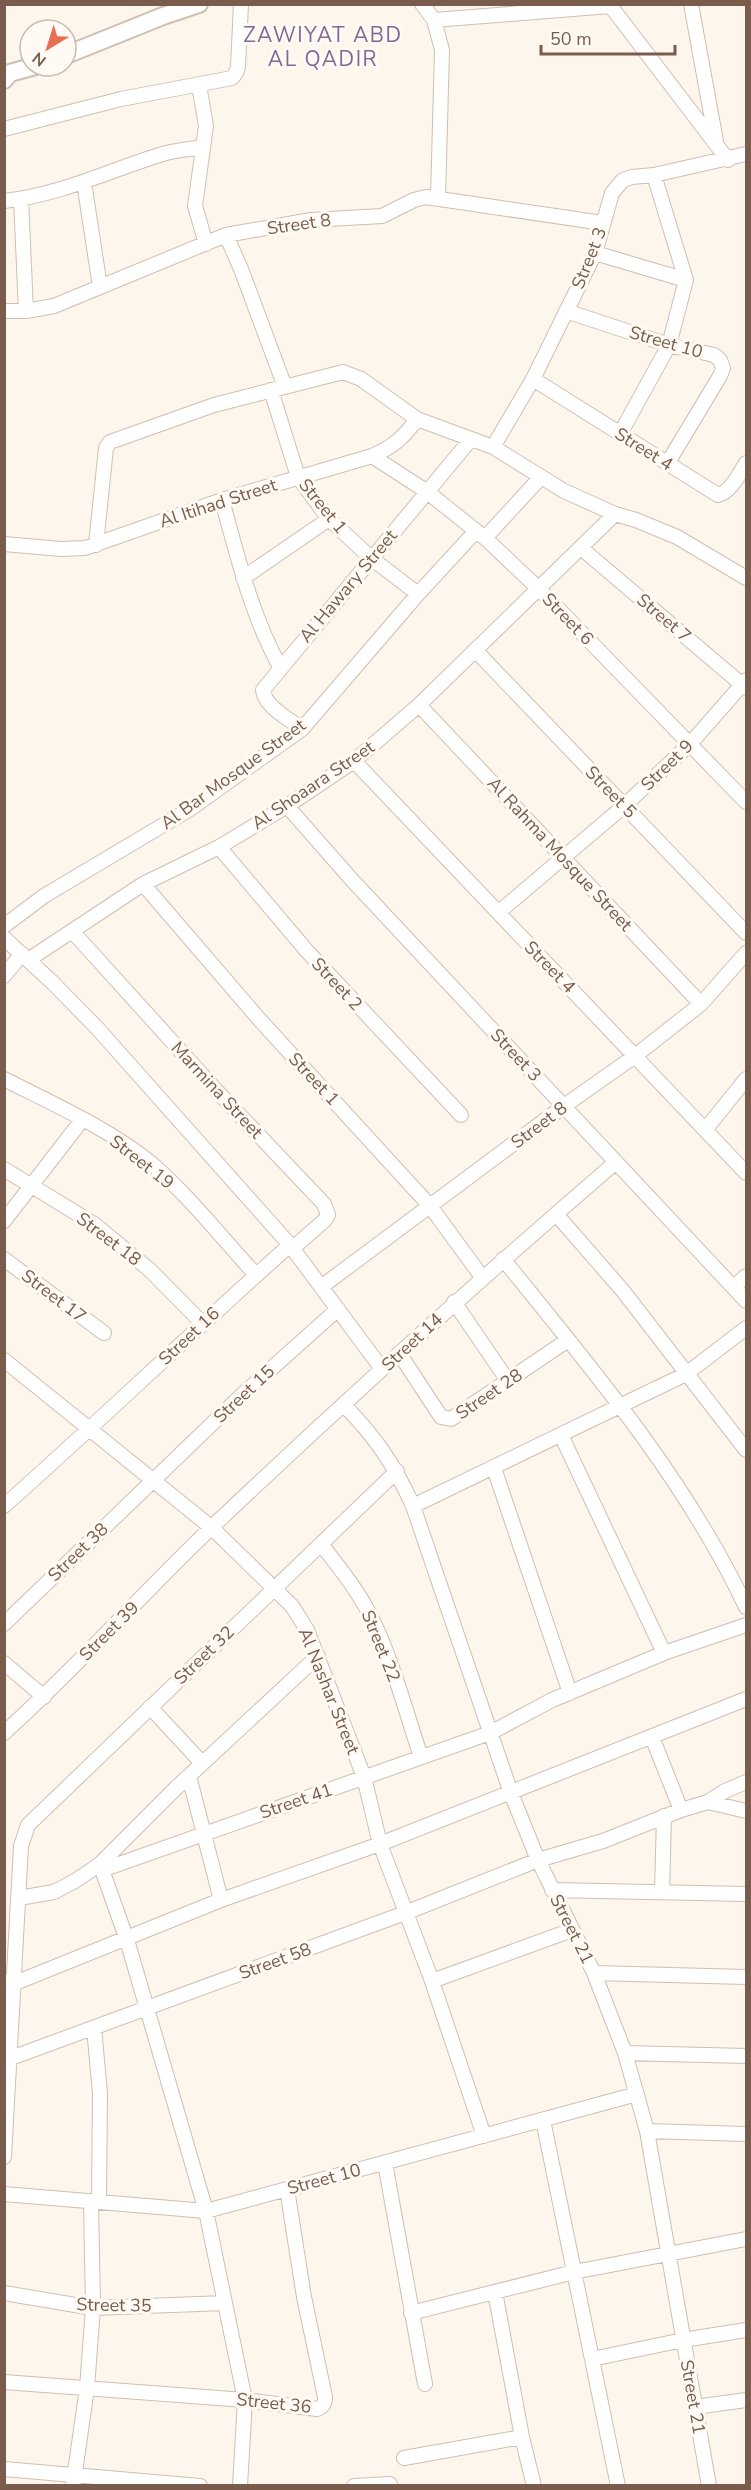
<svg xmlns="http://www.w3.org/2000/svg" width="751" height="2490" viewBox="0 0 751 2490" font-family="'Nunito Sans',sans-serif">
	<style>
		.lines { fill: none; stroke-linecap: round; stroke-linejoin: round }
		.minor-casing { stroke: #d1beb0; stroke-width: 16 }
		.tertiary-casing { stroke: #d1beb0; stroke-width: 20 }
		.minor { stroke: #fff; stroke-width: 14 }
		.tertiary { stroke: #fff; stroke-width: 16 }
		.labels { text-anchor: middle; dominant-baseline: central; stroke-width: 6; stroke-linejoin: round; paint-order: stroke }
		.street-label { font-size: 18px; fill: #7a5c4d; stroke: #fffaf3 }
		.quarter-label { font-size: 21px; letter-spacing: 1.5px; fill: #846695; stroke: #fffaf3 }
	</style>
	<rect width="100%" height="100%" fill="#fdf6ec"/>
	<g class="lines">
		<defs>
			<path id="minor" d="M422 4 434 20 442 50 438 198
				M609 4 728 160
				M691 4 716 141
				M434 20 610 6
				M199 85 206 126 195 206 206 244
				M4 129 121 99 232 78 236 73 238 67 241 4
				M84 182 100 287
				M21 199 26 311
				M4 201C61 195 112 169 166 153 178 150 191 149 203 147
				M226 235 241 269 285 387
				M595 253 686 280
				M4 311H26L54 306 226 235 311 220 382 216 414 200 426 197 603 223
				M566 311 669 345 714 355 720 360 723 368 720 376 667 464
				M533 379 718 495C731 492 739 474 746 463
				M271 390 298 477 329 519 371 558 418 594
				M620 434 669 345 686 280 654 175
				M493 447 533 379 595 253 612 193 623 180 632 177 654 175 746 154
				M372 456 426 491 485 538 540 590 746 802
				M222 500C238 558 251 614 280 667
				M485 538 541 477
				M4 544 61 549 85 548 222 500 372 456C393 447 404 437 417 419
				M96 545 106 448 110 442 214 405 343 372 361 379 417 419 493 447 564 491 615 514 636 520 677 537 746 578
				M581 548 746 688
				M243 578 329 519
				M476 651 746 933
				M419 705 701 1004
				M302 729C289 719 264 706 263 690L471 439
				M354 761 746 1173
				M287 806 352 880 746 1301
				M219 847 306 950 461 1115
				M143 884 259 1019 430 1206 482 1277
				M499 912 624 806 690 744 746 680
				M4 926 44 896 190 809 302 729 418 594 476 531
				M72 931 215 1089 324 1204 328 1215 325 1220 293 1248
				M4 938 52 982 98 1029 290 1245 382 1369
				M28 960 143 884 219 847 287 806 354 761 419 705 615 514
				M4 976 22 954
				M4 1079C53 1104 110 1129 152 1164 190 1197 222 1238 256 1275
				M705 1130 746 1079
				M4 1169 94 1224 151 1271 202 1323
				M556 1214 623 1291 746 1450
				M4 1221 82 1120
				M4 1259 104 1333
				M503 1259C592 1369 685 1478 746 1607
				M321 1287 564 1106 635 1056 701 1004 746 953
				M734 1287 746 1276
				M454 1302 508 1381
				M399 1353 441 1417 451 1419 568 1340
				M4 1360 212 1528 292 1606 307 1630 364 1777 380 1844 432 1981 484 2136
				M344 1405C376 1438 394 1464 413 1506L511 1793 538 1860 594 1973 625 2053 647 2131 709 2486
				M561 1435 664 1653
				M494 1468 570 1693
				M4 1506C101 1420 194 1330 290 1245
				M413 1506 686 1374 746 1328
				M321 1544C338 1566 356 1588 369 1613 392 1658 405 1709 421 1757
				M4 1624 243 1394 338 1309
				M4 1663 44 1697
				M150 1707 202 1763
				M4 1733C77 1667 142 1594 213 1526 345 1401 479 1280 616 1162
				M652 1737 681 1810
				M189 1776 221 1900
				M708 1802 725 1791 746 1782
				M100 1864 127 1940 206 2211 245 2400 240 2486
				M102 1870 490 1733 552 1700 664 1653 746 1625
				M552 1890 746 1894
				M662 1892 664 1816
				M19 1898 54 1892 75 1881 100 1864 177 1787 318 1656
				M594 1973 746 1977
				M4 1981 15 1983 221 1900 380 1844 746 1699
				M432 1981 572 1930
				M94 2028 100 2093 99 2202
				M625 2053 746 2056
				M11 2058 405 1913 538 1860 603 1841 681 1810 708 1802 746 1811
				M543 2120 618 2486
				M647 2131 746 2134
				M4 2157 21 1846 28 1825 397 1471
				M385 2163 425 2384
				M4 2194 206 2211 637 2094
				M495 2292 522 2437 534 2486
				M4 2293 93 2308 225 2303
				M411 2313 574 2272 746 2239
				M592 2359 683 2340 746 2330
				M4 2382 245 2400 317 2409C323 2407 325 2404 325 2397L304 2297 287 2189
				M695 2407 746 2400
				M404 2458 522 2437
				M4 2469 200 2486
				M73 2486 87 2388 93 2308 91 2201
				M354 2486 390 2484"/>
			<path id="tertiary" d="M66 55 163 16 199 4
				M4 80 10 73 35 66"/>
		</defs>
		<use href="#minor" class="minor-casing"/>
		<use href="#tertiary" class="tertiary-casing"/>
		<use href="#minor" class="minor"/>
		<use href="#tertiary" class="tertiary"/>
	</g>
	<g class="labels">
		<g class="street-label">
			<text transform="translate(299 224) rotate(-8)">Street 8</text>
			<text transform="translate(589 258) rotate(-68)">Street 3</text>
			<text transform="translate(666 342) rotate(16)">Street 10</text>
			<text transform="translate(644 449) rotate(32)">Street 4</text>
			<text transform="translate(218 503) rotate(-18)">Al Itihad Street</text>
			<text transform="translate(323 506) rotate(51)">Street 1</text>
			<text transform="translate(348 586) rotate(-50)">Al Hawary Street</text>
			<text transform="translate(664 618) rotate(40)">Street 7</text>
			<text transform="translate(568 619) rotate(46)">Street 6</text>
			<text transform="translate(667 765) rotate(-44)">Street 9</text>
			<text transform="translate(233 774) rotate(-36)">Al Bar Mosque Street</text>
			<text transform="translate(313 785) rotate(-34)">Al Shoaara Street</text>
			<text transform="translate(611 792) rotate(46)">Street 5</text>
			<text transform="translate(560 854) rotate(47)">Al Rahma Mosque Street</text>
			<text transform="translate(550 967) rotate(46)">Street 4</text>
			<text transform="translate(337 984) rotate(47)">Street 2</text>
			<text transform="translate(516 1055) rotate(47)">Street 3</text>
			<text transform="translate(314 1079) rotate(47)">Street 1</text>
			<text transform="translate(217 1090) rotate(47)">Marmina Street</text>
			<text transform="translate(539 1125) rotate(-37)">Street 8</text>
			<text transform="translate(142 1162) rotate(38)">Street 19</text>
			<text transform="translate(109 1239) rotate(37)">Street 18</text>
			<text transform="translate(54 1296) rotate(37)">Street 17</text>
			<text transform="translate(189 1336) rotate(-43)">Street 16</text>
			<text transform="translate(412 1342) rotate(-43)">Street 14</text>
			<text transform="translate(244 1394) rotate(-43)">Street 15</text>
			<text transform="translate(489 1394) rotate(-34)">Street 28</text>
			<text transform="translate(78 1552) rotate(-44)">Street 38</text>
			<text transform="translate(109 1631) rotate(-45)">Street 39</text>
			<text transform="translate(381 1646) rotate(68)">Street 22</text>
			<text transform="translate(204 1655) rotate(-44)">Street 32</text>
			<text transform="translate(329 1691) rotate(68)">Al Nashar Street</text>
			<text transform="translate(296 1801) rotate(-19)">Street 41</text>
			<text transform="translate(572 1929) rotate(63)">Street 21</text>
			<text transform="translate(275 1961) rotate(-20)">Street 58</text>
			<text transform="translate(324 2179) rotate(-15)">Street 10</text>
			<text transform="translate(114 2305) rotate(1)">Street 35</text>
			<text transform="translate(693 2397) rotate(80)">Street 21</text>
			<text transform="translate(274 2403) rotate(6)">Street 36</text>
		</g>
		<g class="quarter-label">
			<text x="323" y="35">ZAWIYAT ABD<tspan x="323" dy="24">AL QADIR</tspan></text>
		</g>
	</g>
	<rect width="751" height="2490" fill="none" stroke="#7a5c4d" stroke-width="12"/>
	<g transform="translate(48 48) rotate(218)"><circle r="28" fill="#fffaf3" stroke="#cabbb1" stroke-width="1.5"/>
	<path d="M0-4.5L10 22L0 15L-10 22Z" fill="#e76f51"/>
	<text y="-9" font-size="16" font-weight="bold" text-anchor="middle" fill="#7a5c4d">N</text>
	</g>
	<path d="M541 45v9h134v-9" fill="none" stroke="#7a5c4d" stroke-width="3"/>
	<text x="550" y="45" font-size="18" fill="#7a5c4d" stroke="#fffaf3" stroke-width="4.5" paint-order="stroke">50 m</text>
</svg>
